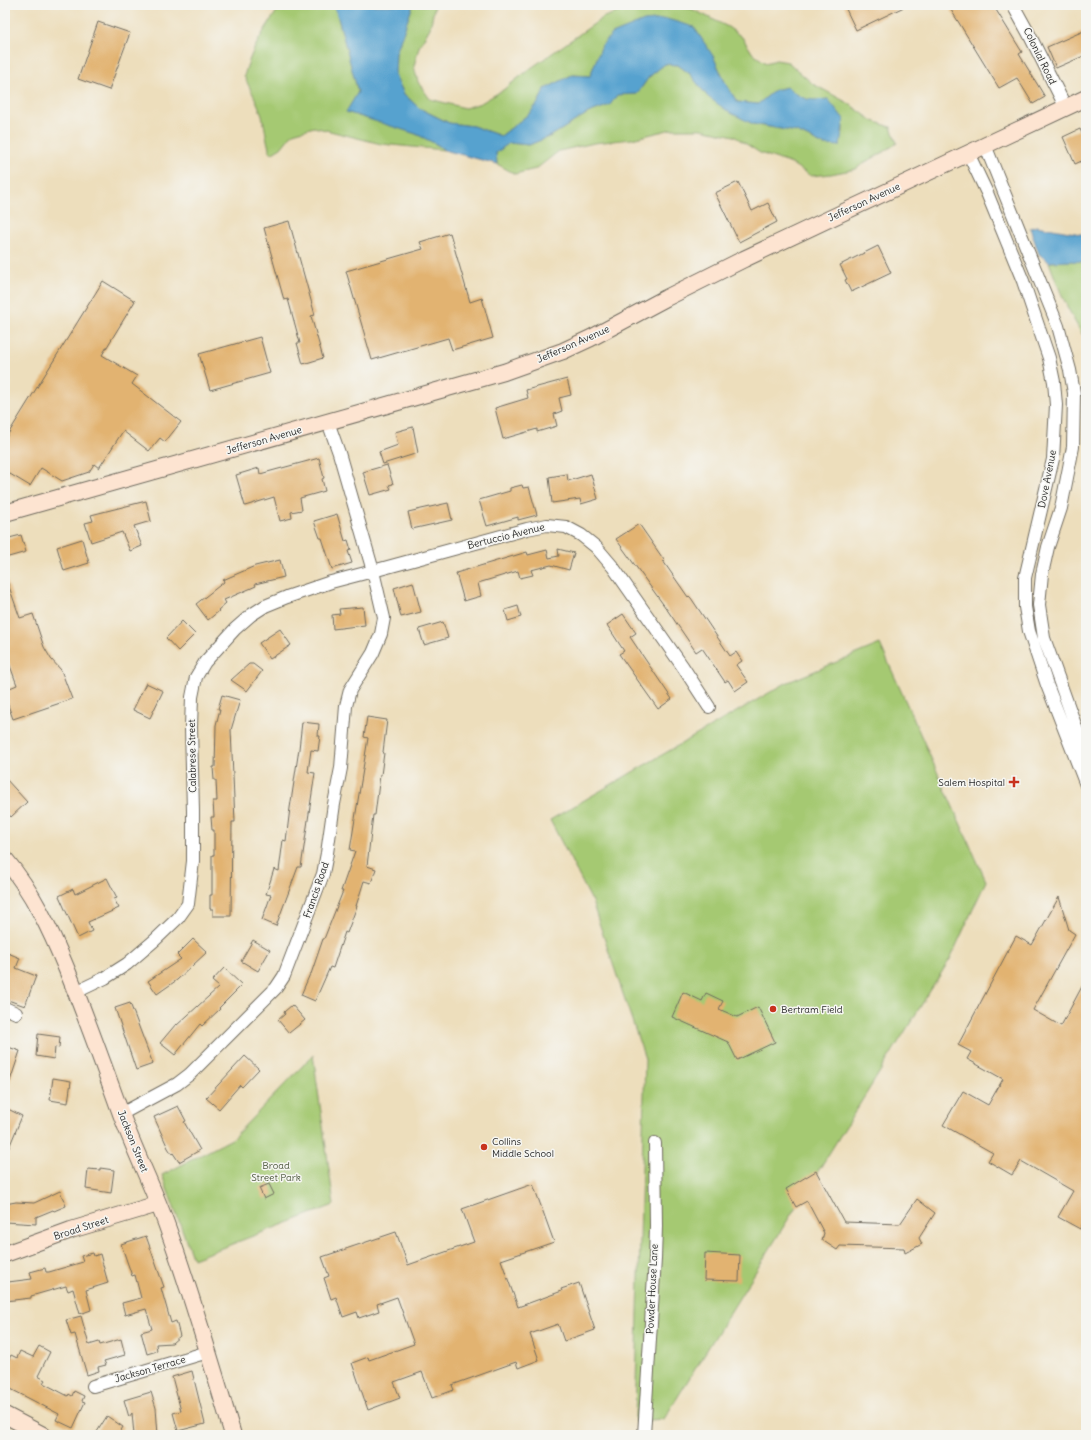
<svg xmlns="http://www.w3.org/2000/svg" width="1091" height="1440" viewBox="0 0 1091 1440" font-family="Delius,sans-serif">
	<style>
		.green { fill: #a5c972; stroke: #687a4e }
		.water { fill: #57a2cf; stroke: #41667d }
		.building { fill: #e2b371 }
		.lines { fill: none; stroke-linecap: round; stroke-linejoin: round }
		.street-casing { stroke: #6f6a5e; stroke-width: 14 }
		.secondary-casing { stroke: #6f6a5e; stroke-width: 18 }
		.street { stroke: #fff; stroke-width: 12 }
		.secondary { stroke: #fde4d1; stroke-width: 16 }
		.poi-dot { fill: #c8321e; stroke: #f6f6f2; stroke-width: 1.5 }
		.labels { text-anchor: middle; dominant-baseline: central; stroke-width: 3; stroke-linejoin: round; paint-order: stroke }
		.street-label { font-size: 10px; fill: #2b2b2b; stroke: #f6f6f2 }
		.poi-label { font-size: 10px; fill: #2b2b2b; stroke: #f6f6f2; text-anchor: start }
		.park-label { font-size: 10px; fill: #505a40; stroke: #f6f6f2 }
	</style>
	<rect width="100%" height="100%" fill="#f6f6f2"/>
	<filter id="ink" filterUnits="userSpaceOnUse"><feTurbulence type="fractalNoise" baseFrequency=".025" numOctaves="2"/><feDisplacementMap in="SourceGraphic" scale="8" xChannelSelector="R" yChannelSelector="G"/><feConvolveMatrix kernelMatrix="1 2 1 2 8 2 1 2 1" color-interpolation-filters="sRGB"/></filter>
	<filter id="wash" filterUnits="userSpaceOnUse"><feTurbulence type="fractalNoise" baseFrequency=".012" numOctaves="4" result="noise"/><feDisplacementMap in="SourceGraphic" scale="16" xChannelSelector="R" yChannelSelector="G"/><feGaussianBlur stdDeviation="0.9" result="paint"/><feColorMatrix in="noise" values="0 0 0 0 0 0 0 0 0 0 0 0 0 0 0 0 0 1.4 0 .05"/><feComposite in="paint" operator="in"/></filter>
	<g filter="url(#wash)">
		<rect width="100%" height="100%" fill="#eddebc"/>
		<path class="green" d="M281 5H333L337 14 358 92 347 112C376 122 420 130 444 150L381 144 314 127 293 133 281 148 271 154C266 142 266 129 262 116 258 102 250 89 244 76 252 47 265 29 281 5Z
			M413 5H435L430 28 419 47 414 66 418 82 430 99 465 108 481 103 503 90 531 68 604 17 638 5H676L692 9 728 27 742 37 753 54 766 63 776 60 788 62 813 84 848 103 873 121 891 127 897 143 879 155 865 162 856 169 831 174 811 176 792 164 760 153 734 136 701 129H672L632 139 594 143 559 151 536 169 515 174 497 164 496 153 509 143 529 145 551 136 588 113 609 105 617 94H637L649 77 665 64 678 65 690 74 708 97 753 124 797 132 824 145 843 133V123L810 101 799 96 787 87 775 90 758 104 737 102 724 80 713 56 602 46 590 76 572 75 545 89 538 103 530 113 501 136 473 126 449 123 419 108 404 94 395 75 396 53Z
			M1071 261 1086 262V340C1070 316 1059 290 1049 262Z
			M880 644 986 881 950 959 664 1419 635 1421 645 1059 591 899 550 820 786 683Z
			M313 1055 334 1205 193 1259 162 1175 232 1139Z"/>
		<path class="water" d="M333 5H413L396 53 395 75 404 94 419 108 449 123 473 126 501 136 530 113 538 103 545 89 572 75 590 76 602 45 612 34 644 21 667 19 694 27 713 56 724 80 737 102 758 104 775 90 787 87C804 100 806 101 828 99L844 119 840 146 824 145 797 132 753 124 729 112 708 97 690 74 678 65 665 64 649 77 637 94 617 95 610 105 588 113 551 136 529 145 509 143 496 153 497 164 444 150 438 145 416 134 346 112 358 92 337 14Z
			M1036 226 1086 235V262L1071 261 1049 262 1039 254 1030 228Z"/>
		<g id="blocks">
			<path class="building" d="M844 5H908L856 30Z
				M948 5H993L1022 52 1019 54 1045 97 1033 104 1017 78 999 88Z
				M98 22 130 33 109 90 78 79Z
				M1086 30V55L1056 68 1047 47Z
				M1080 129 1086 142V159L1075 164 1063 137Z
				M738 182 752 211 768 203 777 222 739 242 715 193Z
				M289 221 315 315 311 316 323 358 303 364 297 343H300L288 299 284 300 264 228Z
				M450 233 470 302 482 298 493 338 452 350 448 338 372 360 346 271 423 249 420 242Z
				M878 246 891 273 851 292 845 280 847 279 840 265Z
				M103 281 135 301 102 355 137 376 132 384 181 422 165 442 160 438 149 451 123 431 99 468 94 464 89 472 62 481 41 468 30 486 5 471V439Z
				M260 337 270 373 210 390 199 354Z
				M567 379 571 395 559 398 562 411 554 414 557 426 537 432V429L503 439 495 408 528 398 526 390Z
				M413 427 418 453 383 464 379 452 398 445 395 432Z
				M319 458 324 478 322 479 325 491 300 498 302 510 291 512 292 518 280 521 274 497 245 506 236 475 259 468 260 474Z
				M387 465 393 484 389 485 391 489 370 495 363 472Z
				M567 474 568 481 591 474 598 499 581 504 580 499 552 503 549 477Z
				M522 485 523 488 529 487 537 515 518 520V517L487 526 479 500 510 491V488Z
				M146 501 151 521 134 526 142 546 130 551 122 532 91 542 85 523 93 521 91 515Z
				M448 503 452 520 412 529 408 512Z
				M337 514 345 541 348 540 351 550 348 551 352 563 332 569 322 538H320L314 521Z
				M639 524 664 560 663 561 688 597 689 596 691 598 730 656 736 652 742 661 736 665 748 682 735 691 728 680 725 682 702 648 696 652 668 611 616 539Z
				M21 535 26 552 5 558V539Z
				M82 539 89 563 64 571 57 547Z
				M558 549 574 553 569 570 551 565 531 570 533 575 520 578 518 571 478 583 481 596 464 601 456 573 527 552 528 555 547 550 549 558 559 556Z
				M280 560 284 577 255 584 256 586 224 600 226 603 218 610 219 611 208 620 196 604 224 582 223 580 255 566Z
				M5 581H7L20 618 33 614 44 647 51 659 61 670 72 699 13 719 5 697V690L17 685 5 652Z
				M413 582 421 612 401 617 394 588Z
				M518 606 521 617 508 621 505 610Z
				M363 607 365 625 333 629 332 615 340 614 339 609Z
				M623 614 636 633 630 637 672 699 658 709 619 654 624 651 607 625Z
				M182 621 195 634 178 651 166 638Z
				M443 622 448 638 424 645 419 629Z
				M280 629 291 645 270 659 259 643Z
				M249 664H253L262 671 247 691 231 680Z
				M146 683 163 691 150 718 133 710Z
				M222 695 240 700 231 730 235 822H232L231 916H213V909H210V895H212V855H214V830H212L211 817H214L213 801H217L216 780H214L213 767H215L216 725 220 709H218Z
				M367 717 387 720 383 752 384 753 381 775H380L375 815H373L367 866 376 869 371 883 364 881 356 906H357L347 933 345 932 333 968 330 967 315 1001 301 995 310 974H311L323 939H324L343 891H341L355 851 350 850 368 738 364 737Z
				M302 722 319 724 318 736H320L318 751 311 750 308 772 315 773 301 867H298L276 926 262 920 271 895 266 894 270 882 274 869 279 871 283 840 286 841 290 808 299 749Z
				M5 778 27 802 11 817 5 810Z
				M107 878 117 898 114 899 119 908 88 922 92 931 78 938 59 896 73 889 75 894Z
				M1059 897 1069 930 1075 934 1033 1010 1061 1026 1086 979V1228L1082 1225 1080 1229 1058 1217 1073 1191 1021 1161 1012 1175 988 1161 993 1153 943 1125 963 1091 988 1105 1003 1079 967 1059 971 1052 958 1045 1016 936 1032 945Z
				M193 939 207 952 177 980 157 994 148 981 181 959 177 955Z
				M253 940 270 950 258 971 241 961Z
				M8 953 20 958 16 968 36 976 25 1006 5 999V961Z
				M224 968 242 985 219 1008 220 1009 202 1026 200 1024 175 1055 160 1043 176 1024 177 1025 219 987 212 981Z
				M683 992 702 1001 706 993 723 1001 719 1009 737 1017 758 1007 775 1042 737 1060 728 1042 672 1017Z
				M130 1003 153 1064 136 1070 115 1008Z
				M292 1005 305 1020 289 1033 278 1020 285 1014 284 1012Z
				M38 1034 60 1037 59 1048 55 1047 54 1059 36 1056Z
				M5 1046 20 1051 7 1090H5Z
				M245 1056 259 1069 242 1087 240 1085 219 1109 206 1098Z
				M53 1078 71 1081 68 1103 50 1100Z
				M178 1106 186 1121 184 1122 200 1150 179 1162 173 1153 172 1154 168 1148 154 1117Z
				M8 1109 22 1116 5 1157V1116Z
				M100 1168 114 1170 111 1193 86 1189 88 1169 100 1170Z
				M816 1171 844 1222 900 1224 917 1199 935 1213 919 1238 922 1244 905 1253 904 1248 840 1246 837 1250 822 1240 824 1233 807 1201 796 1207 786 1189Z
				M269 1184 274 1194 264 1199 259 1188Z
				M533 1184 554 1242 501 1260 518 1307 562 1291 561 1289 579 1283 595 1330 564 1341 558 1324 530 1334 539 1360 518 1368 516 1362 452 1385 454 1390 432 1398 422 1372 394 1382 400 1398 368 1410 352 1363 368 1357 369 1360 414 1344 397 1297 377 1304 379 1311 359 1318 357 1312 343 1317 336 1297 331 1299 324 1278 329 1276 322 1257 396 1232 408 1265 474 1242 462 1209Z
				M60 1191 66 1206 54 1211 53 1210 36 1217V1224L5 1222V1204L16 1202 34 1203Z
				M146 1236 164 1287 161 1288 171 1323 176 1321 180 1336 172 1343 156 1344 157 1351 147 1354 141 1332 152 1329 146 1309 125 1315 122 1303 141 1298 135 1275 132 1276 121 1244Z
				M93 1253 94 1256 100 1254 108 1283 86 1290 91 1310 80 1314 73 1289 68 1291 66 1286 31 1296V1298L5 1301V1285L8 1284V1282L32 1279 30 1272 45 1268 46 1272H49L83 1262 81 1256Z
				M705 1253 740 1255 739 1281 704 1280Z
				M81 1316 89 1345 99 1342 100 1345 121 1339 125 1355 104 1361 106 1365 98 1367 99 1371 87 1375 75 1334 71 1335 66 1320Z
				M39 1346 50 1352 38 1376 45 1380 43 1383 68 1396 69 1394 72 1396 74 1391 84 1396 82 1401 85 1402 73 1428 56 1420 59 1414 5 1386V1367L11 1355 17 1358 20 1351 33 1357Z
				M192 1371 205 1424 178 1431 173 1413 181 1411 172 1377Z
				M151 1392 156 1408 158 1435H134L132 1413 129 1417 124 1400Z
				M107 1416 123 1427 118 1435H95Z"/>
		</g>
	</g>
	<g filter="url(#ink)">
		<use href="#blocks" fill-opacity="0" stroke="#6f6a5e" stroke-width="1"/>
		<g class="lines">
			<defs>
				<path id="street" d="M1013 5 1029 34 1066 108
					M985 145 1058 326 1070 370 1074 393 1073 447 1061 508 1048 547 1042 574 1039 605 1044 638 1086 755
					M968 153 987 193 1023 281 1049 358 1054 382 1056 405 1053 459 1025 578V607L1029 631 1047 685 1086 785
					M328 422 339 453 373 571 527 529 547 525 566 527 581 535 596 547 613 567 683 667 709 707
					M76 992 105 978 127 964 155 940 178 918 188 904 193 861V811L191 727 192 697 196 677 205 662 235 629 251 615 265 606 287 597 331 582 373 571 384 618 381 634 373 653 350 690 346 706 341 768 334 804 327 853 323 874 284 976 276 988 190 1074 177 1084 121 1114
					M5 1008 16 1013
					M93 1386 208 1352
					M644 1435 655 1259 656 1226 655 1143"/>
				<path id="secondary" d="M5 513 504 372 563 351 591 338 666 298 744 259 1086 98
					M5 859C33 892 51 931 67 970 86 1016 103 1064 120 1111 134 1150 153 1187 167 1226 192 1295 212 1365 233 1435
					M5 1254 71 1230 158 1204
					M5 1415 43 1435"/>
			</defs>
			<use href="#street" class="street-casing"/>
			<use href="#secondary" class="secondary-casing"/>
			<use href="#street" class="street"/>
			<use href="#secondary" class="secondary"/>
		</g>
	</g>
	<g class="poi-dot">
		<path d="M1012 776h4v4h4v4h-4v4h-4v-4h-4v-4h4z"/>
		<circle cx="773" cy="1009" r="4"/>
		<circle cx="484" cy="1147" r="4"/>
	</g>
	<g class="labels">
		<g class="street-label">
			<text transform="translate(1040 56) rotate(64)">Colonial Road</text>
			<text transform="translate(864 202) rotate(-25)">Jefferson Avenue</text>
			<text transform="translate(573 344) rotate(-24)">Jefferson Avenue</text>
			<text transform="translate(264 440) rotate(-16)">Jefferson Avenue</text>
			<text transform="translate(1047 479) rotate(-79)">Dove Avenue</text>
			<text transform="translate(506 536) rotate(-14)">Bertuccio Avenue</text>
			<text transform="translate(192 756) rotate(-91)">Calabrese Street</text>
			<text transform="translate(316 890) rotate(-71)">Francis Road</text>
			<text transform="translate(133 1141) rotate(68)">Jackson Street</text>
			<text transform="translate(81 1228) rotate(-18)">Broad Street</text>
			<text transform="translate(652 1289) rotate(-87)">Powder House Lane</text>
			<text transform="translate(150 1369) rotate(-16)">Jackson Terrace</text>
		</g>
		<g class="poi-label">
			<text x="1005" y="782" text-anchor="end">Salem Hospital</text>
			<text x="781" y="1009">Bertram Field</text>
			<text x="492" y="1141">Collins<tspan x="492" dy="12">Middle School</tspan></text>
		</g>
		<g class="park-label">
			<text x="276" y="1165">Broad<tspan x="276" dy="12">Street Park</tspan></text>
		</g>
	</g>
	<rect width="1091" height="1440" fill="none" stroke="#f6f6f2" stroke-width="20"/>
</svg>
